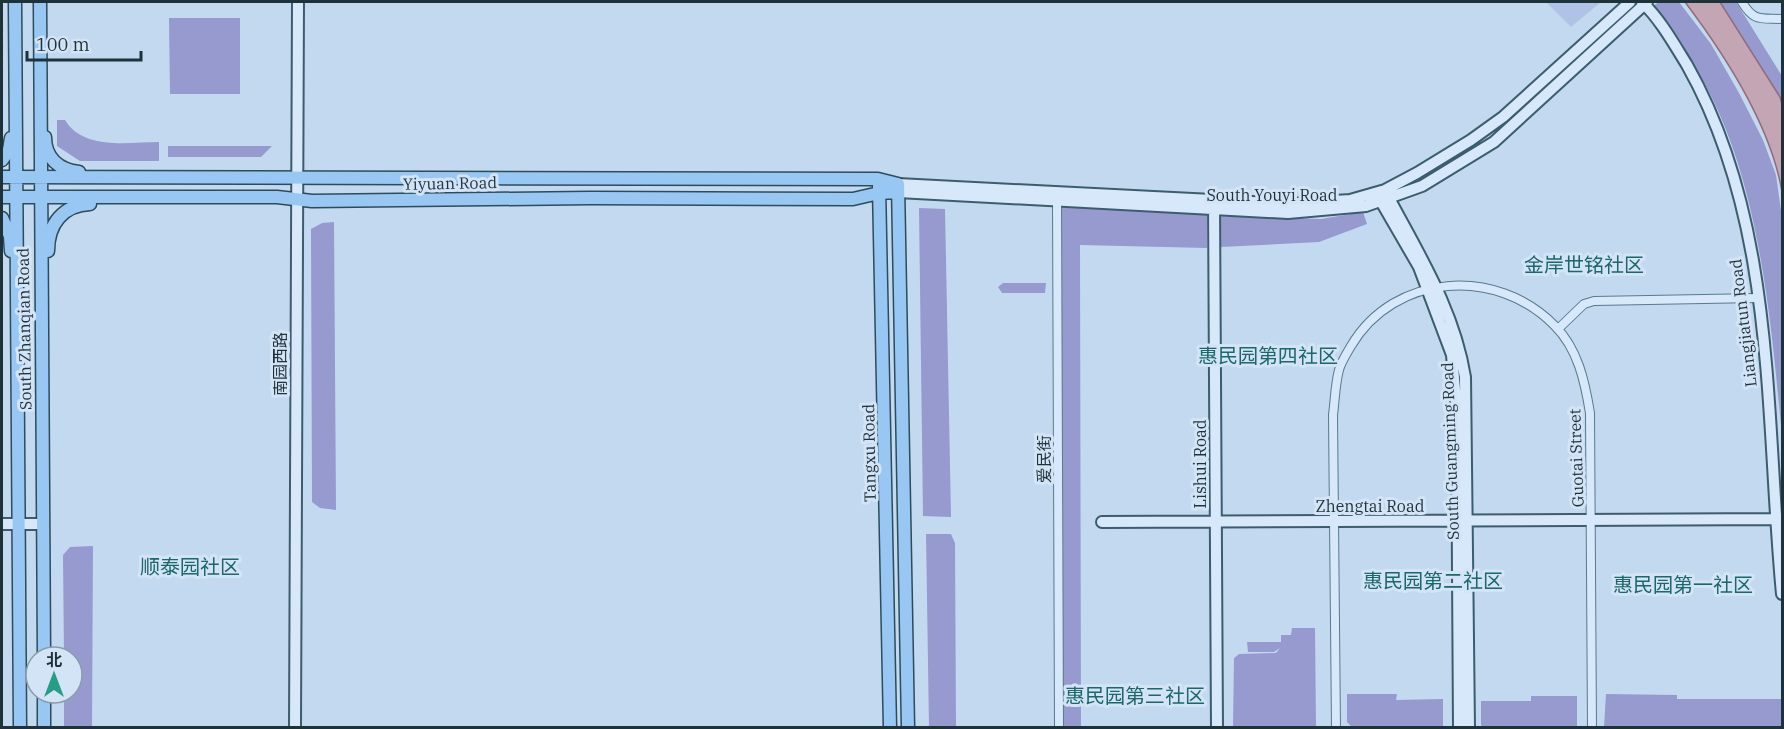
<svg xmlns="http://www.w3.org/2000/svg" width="1784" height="729" viewBox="0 0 1784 729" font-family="'IBM Plex Serif','Noto Sans SC',serif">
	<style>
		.farmland { fill: #b0c3e6 }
		.green { fill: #969acf }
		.water { fill: #c3a5b3; stroke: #916c7c; stroke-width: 1.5 }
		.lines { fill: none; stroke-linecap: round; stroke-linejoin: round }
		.street-casing { stroke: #597a8b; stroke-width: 10 }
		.secondary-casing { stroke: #3c5d6d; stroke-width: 14 }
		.primary-casing { stroke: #2d4c59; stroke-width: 15 }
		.street { stroke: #d7e8fa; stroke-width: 8 }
		.secondary { stroke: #d7e8fa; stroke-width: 10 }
		.primary { stroke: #99c7f4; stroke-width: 12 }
		.labels { text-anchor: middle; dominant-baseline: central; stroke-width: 6; stroke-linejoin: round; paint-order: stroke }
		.street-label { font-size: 16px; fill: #1e323a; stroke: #d3e4f7 }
		.quarter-label { font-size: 20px; fill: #1b6769; stroke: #d3e4f7 }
	</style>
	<rect width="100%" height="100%" fill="#c3d9f0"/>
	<path class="farmland" d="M1546 2H1601L1571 27Z"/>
	<path class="green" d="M1658 2H1679L1711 44 1739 93 1763 140 1776 175 1782 218V435C1771 324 1761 195 1710 94 1695 63 1673 35 1653 7Z
		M1720 2H1736L1782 76V104Z
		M169 18H240V94H170Z
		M57 120H65C84 151 129 142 159 142V161H80L57 146Z
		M168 146H272L261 157H168Z
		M1061 206 1207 215V248L1080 245 1081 728 1062 727Z
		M919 208 945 209 951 517 923 516Z
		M1363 212 1367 224 1319 242 1221 247 1220 216 1321 219Z
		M334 222 336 510 320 508 312 502 311 229 322 223Z
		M1003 283H1046L1045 293H1002L998 287Z
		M926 534H951L955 543 956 727H929Z
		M93 546 92 727H64V693H72V657H64L63 555 70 547Z
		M1292 628H1315L1316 727H1233L1234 658 1239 654 1276 653 1280 648 1274 652H1248L1247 642H1281V635H1291Z
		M1347 694H1397L1396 700 1443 699V727H1352L1347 722Z
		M1606 694 1677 695V699H1782V727H1604Z
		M1531 696H1577V727L1484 728 1481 725V701H1531Z"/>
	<path class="water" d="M1685 2H1720L1780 97 1782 104V192C1771 126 1725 55 1685 2Z"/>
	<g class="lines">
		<defs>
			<path id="street" d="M1742 2C1754 22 1760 18 1782 19
				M1057 198 1059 728
				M1558 329 1584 304 1594 301 1758 298
				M1336 728 1333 415C1335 400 1335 385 1339 370 1341 362 1347 353 1351 346 1394 273 1497 266 1555 326 1578 349 1585 382 1590 413L1592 728"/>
			<path id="secondary" d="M1642 2C1660 19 1674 44 1687 65 1777 224 1765 417 1782 594
				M898 184 1289 204 1350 200 1385 190 1417 173 1471 140 1503 117 1630 2
				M898 192 1288 213 1366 206 1422 186 1494 142 1647 2
				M1388 196C1419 255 1454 309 1465 377L1469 728
				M1379 198 1419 267 1452 355 1457 413 1459 728
				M1214 204 1217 728
				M1102 522 1782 519
				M2 524H43
				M295 728 298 2"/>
			<path id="primary" d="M15 2 20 728
				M40 2 44 657
				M45 137C45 158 59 170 79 172
				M2 160 9 150 11 138
				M2 177 878 179 898 184 908 728
				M879 186 890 728
				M2 197H277L312 201 591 198 853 199 879 193 898 192
				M2 218 10 236 11 251
				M48 251C48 224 63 205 90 204
				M44 693V728"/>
		</defs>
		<use href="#street" class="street-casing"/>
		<use href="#secondary" class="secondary-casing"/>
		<use href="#primary" class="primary-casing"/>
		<use href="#street" class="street"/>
		<use href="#secondary" class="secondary"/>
		<use href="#primary" class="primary"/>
	</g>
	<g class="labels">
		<g class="street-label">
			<text transform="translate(450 183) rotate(-1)">Yiyuan Road</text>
			<text x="1272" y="195">South Youyi Road</text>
			<text transform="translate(1743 323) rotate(-97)">Liangjiatun Road</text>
			<text transform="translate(24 329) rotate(-91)">South Zhanqian Road</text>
			<text transform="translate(280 364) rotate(-90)">南园西路</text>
			<text transform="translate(1450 451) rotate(-92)">South Guangming Road</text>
			<text transform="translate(869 453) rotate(-91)">Tangxu Road</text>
			<text transform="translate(1576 458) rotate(-92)">Guotai Street</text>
			<text transform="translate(1044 459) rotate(-90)">爱民街</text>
			<text transform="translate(1200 464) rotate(-90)">Lishui Road</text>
			<text x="1370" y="506">Zhengtai Road</text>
		</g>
		<g class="quarter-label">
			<text x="1584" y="264">金岸世铭社区</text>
			<text x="1268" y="355">惠民园第四社区</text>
			<text x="190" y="566">顺泰园社区</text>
			<text x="1433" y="580">惠民园第二社区</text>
			<text x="1683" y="584">惠民园第一社区</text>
			<text x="1135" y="695">惠民园第三社区</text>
		</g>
	</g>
	<rect width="1784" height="729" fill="none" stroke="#1e323a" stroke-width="6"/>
	<g transform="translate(54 675)"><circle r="28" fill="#d3e4f7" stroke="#8b9dab" stroke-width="1.5"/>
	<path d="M0-4.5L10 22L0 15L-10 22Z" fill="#269d86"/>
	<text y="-9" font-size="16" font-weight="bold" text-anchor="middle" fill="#1e323a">北</text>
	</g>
	<path d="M27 51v9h114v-9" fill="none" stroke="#1e323a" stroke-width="3"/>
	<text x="36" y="51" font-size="18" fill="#1e323a" stroke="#d3e4f7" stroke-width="4.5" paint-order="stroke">100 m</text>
</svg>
